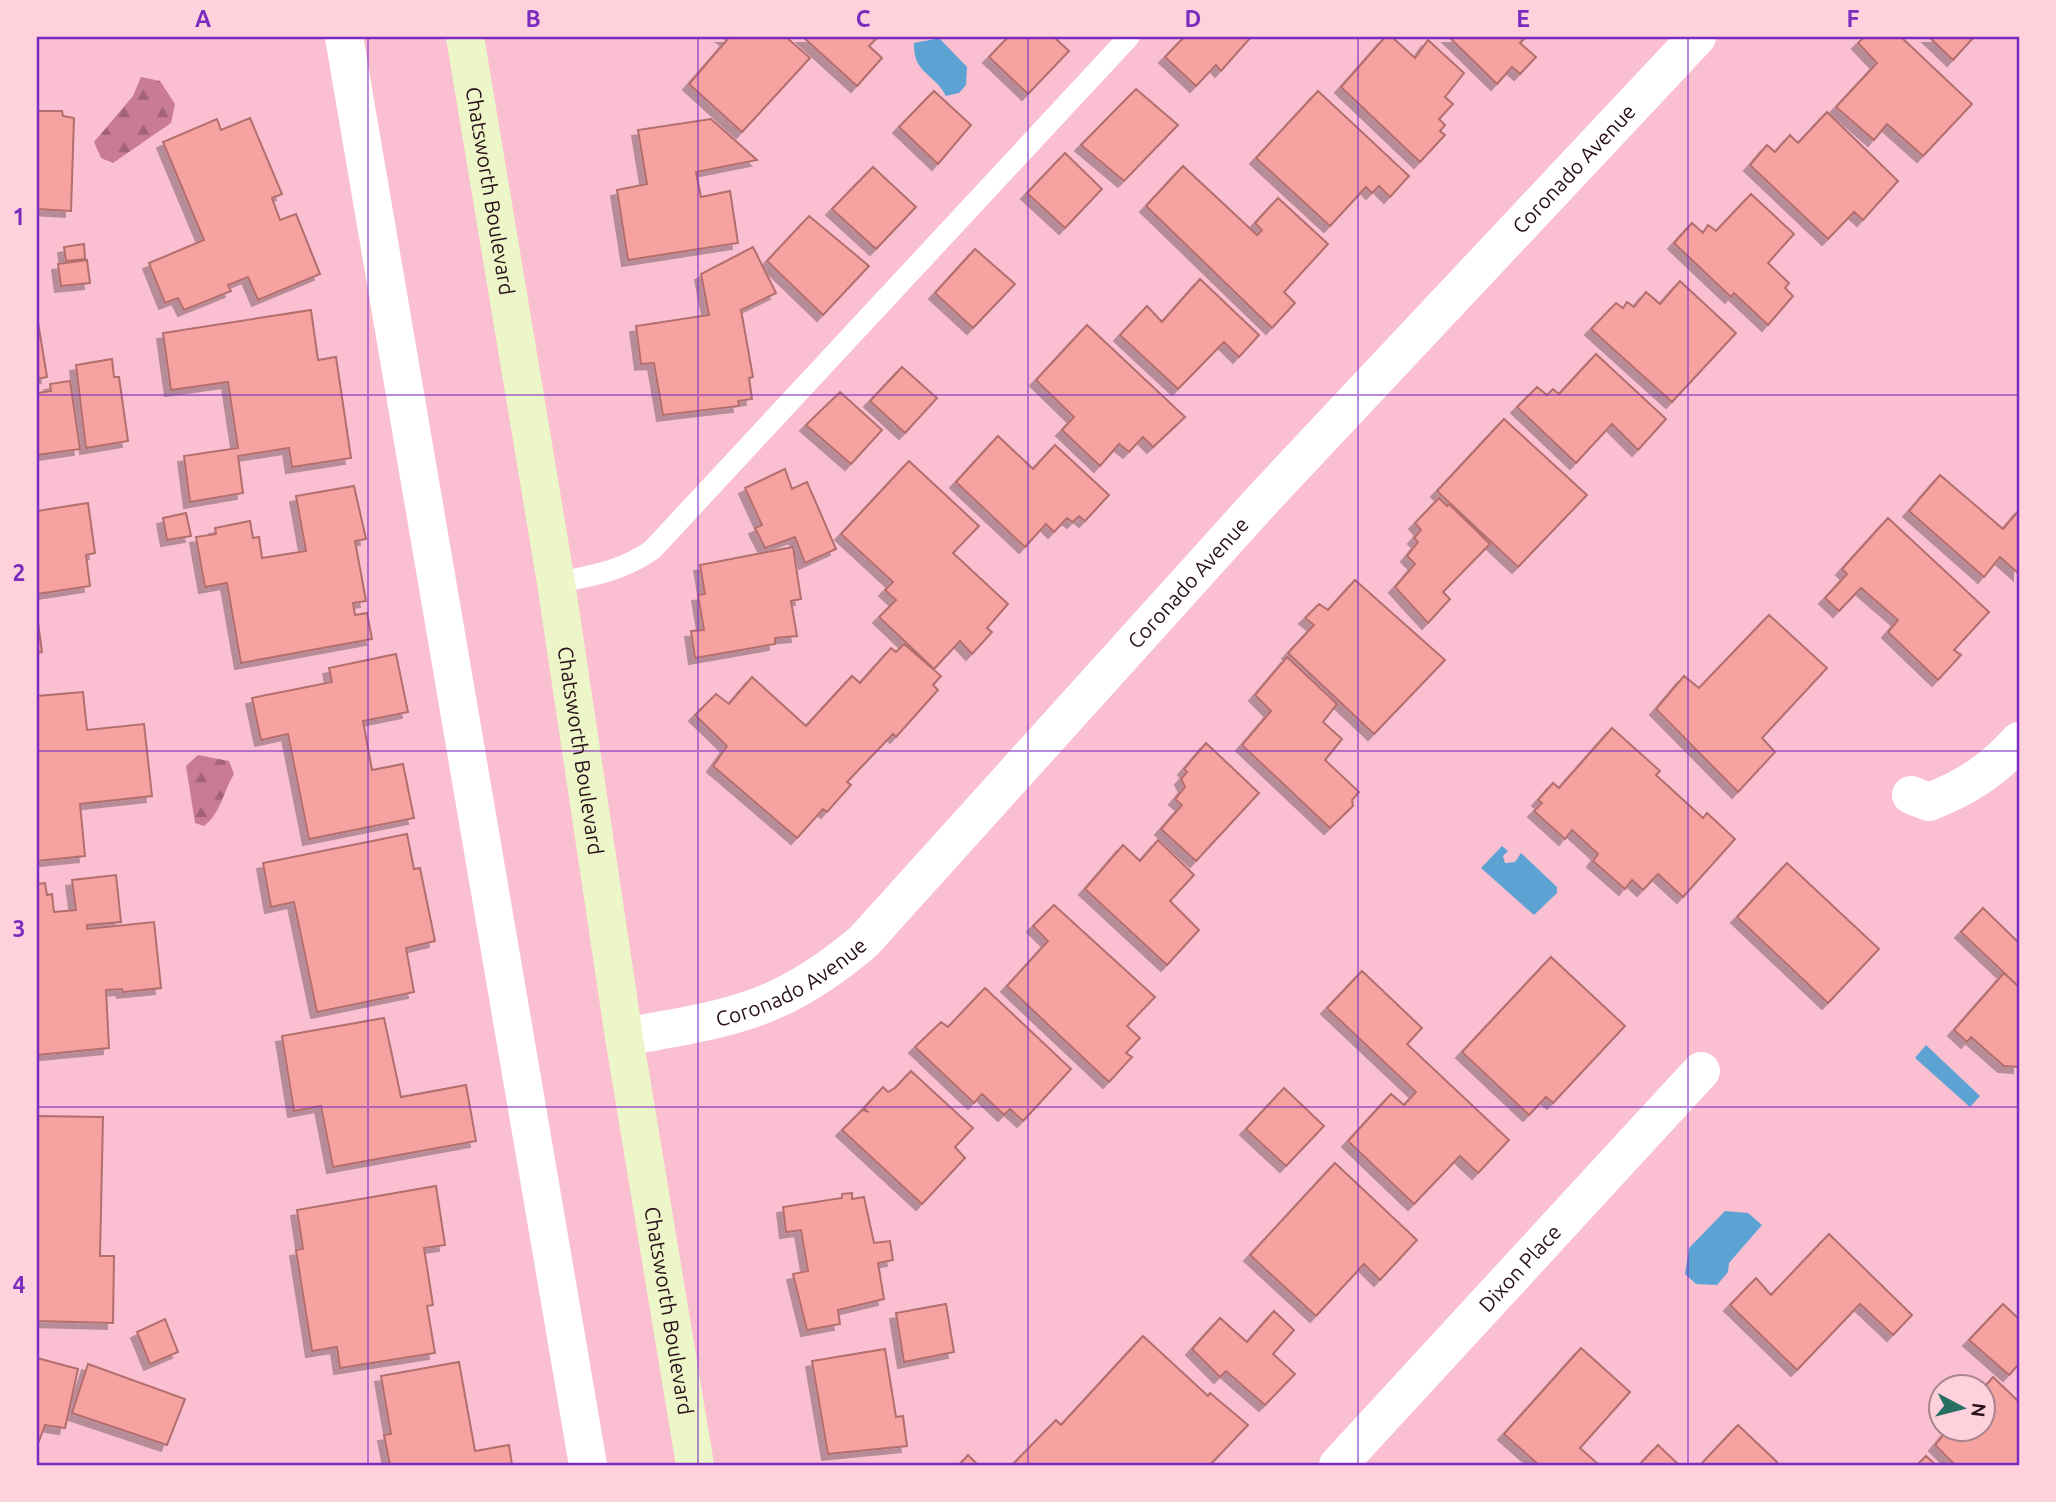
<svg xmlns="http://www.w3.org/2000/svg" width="2056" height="1502" viewBox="0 0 2056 1502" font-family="Ubuntu,sans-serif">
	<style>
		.forest { fill: url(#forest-firs) }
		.water { fill: #5ca3d3 }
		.building { fill: #f6a2a1; stroke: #b36e6e; stroke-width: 2; filter: url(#shadow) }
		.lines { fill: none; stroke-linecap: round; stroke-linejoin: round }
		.lane { stroke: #fff; stroke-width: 21 }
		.street { stroke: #fff; stroke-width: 38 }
		.secondary { stroke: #edf6c8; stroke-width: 38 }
		.grid { fill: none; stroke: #7b2cbf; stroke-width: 2; stroke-opacity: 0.55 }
		.labels { text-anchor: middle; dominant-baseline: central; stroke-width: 5; stroke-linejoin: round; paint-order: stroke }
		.street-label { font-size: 21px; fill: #2a1019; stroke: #fed1dd }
		.neatline { fill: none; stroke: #7b2cbf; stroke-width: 2.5 }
		.grid-label { font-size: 23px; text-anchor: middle; font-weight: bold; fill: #7b2cbf }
	</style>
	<defs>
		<pattern id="forest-firs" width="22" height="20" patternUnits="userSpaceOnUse" patternTransform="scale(1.75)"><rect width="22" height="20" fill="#c97b93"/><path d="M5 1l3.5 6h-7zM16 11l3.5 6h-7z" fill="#a36377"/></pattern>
		<filter id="shadow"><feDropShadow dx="-6" dy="6" stdDeviation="0" flood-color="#0004"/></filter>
	</defs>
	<rect width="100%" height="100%" fill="#fabfd0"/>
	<path class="forest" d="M141 77 160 81 175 104 171 123 113 163 101 158 94 142 133 96Z
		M198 755 229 761 234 774C223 792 221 813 204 826L195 823 186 766Z"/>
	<path class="water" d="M935 39H940L967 67 966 85 959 93 946 96C934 73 913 74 914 43Z
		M1502 846 1508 851 1503 856 1505 863 1515 862 1521 853 1557 887V893L1534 915 1481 868Z
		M1926 1045 1980 1096 1970 1107 1915 1058Z
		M1725 1211 1748 1213 1762 1225 1729 1263 1728 1272 1717 1285 1696 1284 1685 1274 1689 1248Z"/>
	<path class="building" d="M723 37H786L810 58 742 132 689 84 727 40Z
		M803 37H878L869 46 882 58 857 86Z
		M1008 37H1054L1069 51 1028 94 989 57Z
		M1184 37H1251L1221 71 1216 65 1196 86 1165 57Z
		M1385 37H1392L1415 58 1428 40 1464 73 1445 97 1453 104 1439 119 1445 125 1440 131 1445 135 1420 162 1341 87Z
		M1449 37H1526L1520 43 1536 57 1520 74 1512 67 1497 84Z
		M1864 37H1901L1972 104 1923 156 1887 124 1874 140 1836 107 1877 63 1858 43Z
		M1929 37H1974L1953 60Z
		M1136 89 1178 125 1124 181 1081 145Z
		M934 91 971 125 938 164 899 127Z
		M1318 91 1409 176 1390 197 1379 186 1372 193 1366 187 1330 226 1256 158Z
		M37 111H62L63 116 74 118 71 211 37 209Z
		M1827 112 1898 181 1863 220 1854 212 1828 239 1750 165 1767 145 1775 152 1790 135 1798 143Z
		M250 118 282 194 272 198 280 220 296 214 320 274 258 300 248 277 228 285 231 291 184 310 178 298 165 303 149 263 204 240 163 142 217 119 221 130Z
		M711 119 757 160 696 172 701 197 730 191 738 243 628 260 617 190 647 184 638 130Z
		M1065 153 1102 189 1065 228 1027 193Z
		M1183 166 1257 235 1262 230 1255 223 1278 198 1328 244 1284 292 1295 303 1272 328 1146 206Z
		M873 167 916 207 876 249 832 209Z
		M1751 194 1794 234 1768 263 1789 283 1785 288 1793 296 1768 325 1734 293 1731 297 1674 243 1692 223 1703 233 1708 225 1716 231Z
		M809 216 869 266 823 315 767 261Z
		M84 244 85 259 66 261 64 247Z
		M753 247 776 293 741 310 753 377 749 378 752 399 738 401 739 406 663 415 654 363 641 364 636 326 709 315 701 274Z
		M975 249 1015 284 973 328 935 293Z
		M87 260 90 283 61 286 58 264Z
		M1200 279 1259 335 1239 357 1224 342 1178 389 1120 335 1147 306 1162 322Z
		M1680 281 1736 333 1672 402 1591 329 1616 303 1623 308 1627 302 1634 307 1646 292 1660 304Z
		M311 310 318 360 336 357 351 458 292 467 289 448 238 456 243 493 190 502 184 456 238 448 228 382 171 390 163 333Z
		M37 316 47 377 37 379Z
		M1087 325 1185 417 1153 447 1143 437 1129 452 1119 444 1100 466 1062 430 1074 417 1036 380Z
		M1596 354 1666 419 1638 450 1612 424 1576 463 1517 407 1537 387 1547 395 1553 389 1559 394Z
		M112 359 114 377H119L128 441 86 448 76 365Z
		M902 367 937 398 905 433 870 401Z
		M70 381 80 449 37 455V393L51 391 50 384Z
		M840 392 882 430 851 464 806 425Z
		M1504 419 1587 495 1518 567 1437 491Z
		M998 436 1033 469 1055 445 1109 495 1085 521 1079 516 1073 522 1067 518 1054 532 1046 524 1025 547 956 482Z
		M909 461 979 526 953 553 1008 604 987 628 992 632 972 654 960 641 934 669 879 617 896 600 885 590 893 582 841 534Z
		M785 469 792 489 807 482 836 549 805 563 795 537 765 548 755 528 762 525 745 488Z
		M1940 475 2003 529 2019 510V574L2000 557 1984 577 1909 511Z
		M354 486 366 539 355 541 366 601 353 603 355 615 367 613 372 639 241 663 227 583 205 587 196 537 216 534 215 528 250 521 253 538 259 537 262 558 306 551 296 496Z
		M1439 498 1447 506 1449 504 1490 544 1443 592 1450 599 1428 623 1395 587 1415 564 1407 556 1418 542 1414 538 1421 530 1415 523Z
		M88 503 95 553 86 555 90 586 37 594V511Z
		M186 513 191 536 167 540 163 518Z
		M1888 518 1989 612 1954 650 1961 655 1938 680 1888 632 1898 620 1861 588 1839 611 1825 598 1847 574 1842 569Z
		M793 547 801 599 791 601 797 636 775 638V644L695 658 691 631 704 630 698 595 705 594 700 565Z
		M1355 580 1445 660 1374 734 1288 653 1314 625 1305 618 1319 604 1328 610Z
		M37 615 42 652 37 653Z
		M1769 615 1827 668 1762 738 1775 752 1738 792 1656 709 1684 676 1699 688Z
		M904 644 941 676 933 685 938 690 896 737 893 734 847 782 851 785 827 812 823 809 797 838 713 766 727 746 695 715 716 694 729 704 752 677 806 726 852 676 860 683 891 648 896 652Z
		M396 654 408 712 363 721 372 770 403 764 414 818 309 839 288 734 261 740 252 698 332 682 329 668Z
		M1287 657 1337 704 1323 722 1342 739 1325 760 1359 792 1352 800 1353 806 1330 828 1242 745 1271 711 1255 695Z
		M83 692 87 730 144 724 152 796 80 804 85 856 37 861V696Z
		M1612 728 1660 771 1656 775 1703 818 1707 813 1735 839 1683 897 1658 874 1643 890 1632 880 1625 889 1593 861 1598 854 1572 830 1565 839 1534 811 1542 803 1538 800 1553 783 1559 788Z
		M1206 743 1259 793 1196 861 1161 829 1182 805 1175 799 1185 787 1181 779 1187 772 1184 769Z
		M407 834 414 869 420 868 435 941 406 948 414 992 317 1012 294 902 271 907 263 863Z
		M1158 840 1194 875 1170 901 1199 930 1167 965 1085 889 1123 845 1140 861Z
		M1787 863 1879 949 1828 1003 1737 917Z
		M116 875 121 922 87 925V929L154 922 161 988 123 992 122 989 106 990 109 1048 37 1055V884L45 883 47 895 52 894 54 912 76 910 72 880Z
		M1054 905 1155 997 1127 1026 1140 1038 1126 1053 1132 1057 1109 1082 1007 986 1048 941 1033 926Z
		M1983 908 2019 943V987L1961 932Z
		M1551 957 1625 1026 1553 1103 1546 1097 1529 1115 1462 1052Z
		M1362 971 1422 1028 1407 1044 1509 1140 1478 1173 1460 1156 1414 1204 1348 1141 1391 1094 1404 1105 1416 1092 1327 1008Z
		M2004 973 2019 987V1067L2004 1066 1971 1037 1967 1042 1954 1030Z
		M985 988 1071 1069 1023 1121 1010 1109 1004 1115 982 1094 974 1103 915 1047 941 1022 948 1027Z
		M384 1018 401 1097 466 1085 476 1141 333 1167 321 1106 294 1111 282 1036Z
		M911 1071 973 1128 955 1147 965 1158 922 1204 842 1130 862 1110 867 1111 864 1108 883 1087 888 1092 895 1088Z
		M1284 1088 1324 1126 1286 1166 1246 1129Z
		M37 1116 103 1117 100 1256H114L113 1323 37 1321Z
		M1335 1163 1417 1240 1380 1280 1364 1264 1316 1316 1250 1255Z
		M436 1186 445 1245 424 1248 433 1305 427 1306 435 1353 340 1368 337 1347 312 1351 296 1250 303 1249 297 1210Z
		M852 1193V1199L864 1197 874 1243 890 1241 893 1260 878 1263 884 1299 838 1310 840 1324 807 1330 793 1274 808 1271 801 1230 786 1232 783 1207 842 1198V1194Z
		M1829 1234 1912 1315 1893 1335 1860 1304 1797 1370 1730 1305 1756 1278 1771 1295Z
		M946 1304 954 1352 904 1362 896 1313Z
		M2003 1304 2019 1319V1364L2009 1375 1969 1340Z
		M1274 1311 1294 1330 1273 1354 1295 1374 1265 1405 1226 1371 1220 1377 1192 1349 1220 1318 1247 1342Z
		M165 1319 178 1352 150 1364 137 1332Z
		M1143 1336 1208 1396 1210 1393 1248 1425 1210 1465H1012L1056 1420 1061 1425Z
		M1581 1348 1630 1392 1580 1448 1599 1465H1539L1504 1434Z
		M885 1349 896 1417 903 1416 907 1446 828 1454 812 1361Z
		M37 1358 78 1369 65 1428 45 1425 39 1441 37 1440Z
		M459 1362 475 1451 509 1445 512 1465H390L384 1435 391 1434 381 1376Z
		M88 1364 185 1399 167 1445 72 1413Z
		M1993 1377 2019 1402V1465H1955L1935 1445 1949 1428H1982V1390Z
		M1738 1425 1777 1462 1775 1465H1705L1702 1463Z
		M1658 1445 1679 1465H1639Z
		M968 1455 978 1465H959Z
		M1926 1456 1936 1465H1917Z"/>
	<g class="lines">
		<path class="lane" d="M556 583C591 576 622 571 652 550L1129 37"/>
		<g class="street">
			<path d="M344 37 588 1465"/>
			<path d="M1911 795 1929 802C1966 788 1993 770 2019 741"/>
			<path id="s1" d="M624 1037C729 1018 780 1013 864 941L1264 498 1697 37"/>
			<path id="s2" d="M1338 1465 1701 1071"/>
		</g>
		<path class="secondary" id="s3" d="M465 37 556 583 624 1037 695 1465"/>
	</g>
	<path class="grid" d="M368 37V1465M698 37V1465M1028 37V1465M1358 37V1465M1688 37V1465M37 395H2019M37 751H2019M37 1107H2019"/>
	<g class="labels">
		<g class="street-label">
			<text stroke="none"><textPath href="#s1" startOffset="1312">Coronado Avenue</textPath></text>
			<text stroke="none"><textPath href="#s3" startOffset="156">Chatsworth Boulevard</textPath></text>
			<text stroke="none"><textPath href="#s1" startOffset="746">Coronado Avenue</textPath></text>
			<text stroke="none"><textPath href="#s3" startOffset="723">Chatsworth Boulevard</textPath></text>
			<text stroke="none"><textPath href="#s1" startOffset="178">Coronado Avenue</textPath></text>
			<text stroke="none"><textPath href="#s2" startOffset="268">Dixon Place</textPath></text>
			<text stroke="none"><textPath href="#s3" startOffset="1290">Chatsworth Boulevard</textPath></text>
		</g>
	</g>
	<rect width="2056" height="1502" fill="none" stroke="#fed1dd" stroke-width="77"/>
	<g transform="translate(1962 1408) rotate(97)"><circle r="33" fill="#fed1dd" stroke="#a9848f" stroke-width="2"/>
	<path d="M0-5L12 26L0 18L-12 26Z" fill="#286e62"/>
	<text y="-10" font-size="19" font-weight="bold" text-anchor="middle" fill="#2a1019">N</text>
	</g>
	<rect x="38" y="38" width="1980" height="1426" class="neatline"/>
	<g class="grid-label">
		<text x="203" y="27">A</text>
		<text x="533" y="27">B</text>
		<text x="863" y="27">C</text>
		<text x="1193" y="27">D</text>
		<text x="1523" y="27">E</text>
		<text x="1853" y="27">F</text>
		<text x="19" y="225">1</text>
		<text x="19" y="581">2</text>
		<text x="19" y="937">3</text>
		<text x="19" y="1293">4</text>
	</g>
</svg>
